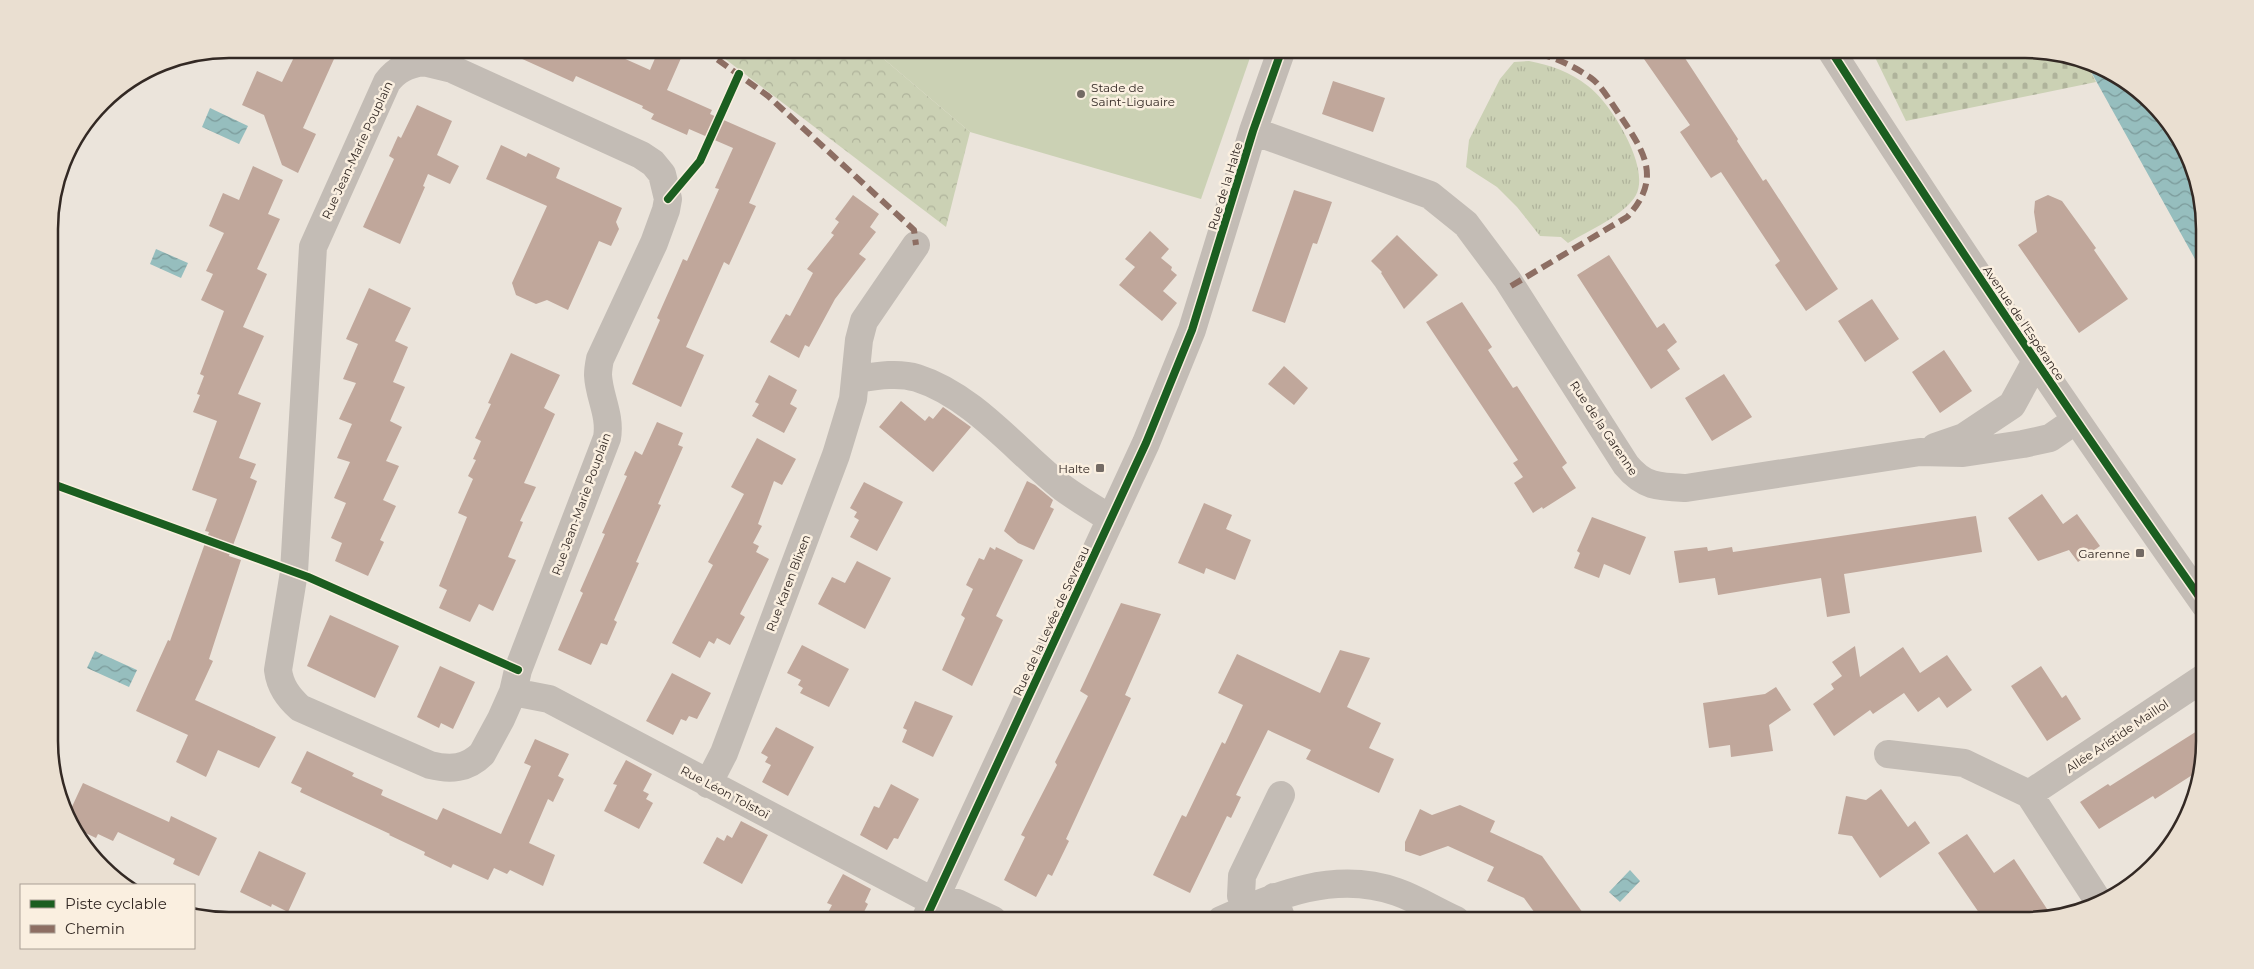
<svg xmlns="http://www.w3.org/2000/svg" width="2254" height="969" viewBox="0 0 2254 969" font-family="Montserrat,sans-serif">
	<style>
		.grass { fill: url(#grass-tufts) }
		.forest { fill: url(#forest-crowns) }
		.cemetery { fill: url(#cemetery-stones) }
		.park { fill: #cbd1b4 }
		.water { fill: url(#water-waves) }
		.building { fill: #c0a79b }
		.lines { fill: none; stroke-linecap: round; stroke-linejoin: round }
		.minor { stroke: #c3bcb5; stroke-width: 28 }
		.quiet { stroke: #8d6e63; stroke-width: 6; stroke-dasharray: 12 6; stroke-linecap: butt }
		.cycleway-casing { stroke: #faefe0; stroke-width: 11 }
		.cycleway { stroke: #1b5e20; stroke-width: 8 }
		.poi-dot { fill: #736a64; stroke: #faefe0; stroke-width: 2 }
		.labels { text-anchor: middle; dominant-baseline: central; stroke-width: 5; stroke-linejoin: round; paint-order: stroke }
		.poi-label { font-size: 12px; fill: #332924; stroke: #faefe0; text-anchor: end }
		.street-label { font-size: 12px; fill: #332924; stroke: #faefe0 }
		.rim { fill: none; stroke: #332924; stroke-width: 2.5 }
	</style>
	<defs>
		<pattern id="grass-tufts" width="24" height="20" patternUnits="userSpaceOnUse" patternTransform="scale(1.25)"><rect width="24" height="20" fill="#cbd1b4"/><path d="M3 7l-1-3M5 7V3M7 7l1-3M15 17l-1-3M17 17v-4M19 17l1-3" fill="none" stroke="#afb39b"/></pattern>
		<pattern id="forest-crowns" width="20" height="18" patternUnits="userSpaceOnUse" patternTransform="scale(1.25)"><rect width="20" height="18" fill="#cbd1b4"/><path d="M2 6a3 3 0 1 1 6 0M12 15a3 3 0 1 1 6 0" fill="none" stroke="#afb39b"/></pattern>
		<pattern id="cemetery-stones" width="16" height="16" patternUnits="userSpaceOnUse" patternTransform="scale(1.25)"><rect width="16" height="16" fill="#cbd1b4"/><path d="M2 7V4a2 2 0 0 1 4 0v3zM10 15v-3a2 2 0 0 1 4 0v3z" fill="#afb39b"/></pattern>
		<pattern id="water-waves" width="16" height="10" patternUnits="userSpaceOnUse" patternTransform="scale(1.25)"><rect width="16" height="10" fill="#96bebe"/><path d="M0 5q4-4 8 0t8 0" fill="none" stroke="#7b9a9a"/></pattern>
	</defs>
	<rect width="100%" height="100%" fill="#ebe4db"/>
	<path class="grass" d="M1529 61C1551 65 1570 72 1588 86 1610 102 1651 167 1636 195 1625 215 1588 231 1568 243L1561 237 1540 236 1517 207 1497 187 1466 167 1469 140 1500 79 1514 62Z"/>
	<path class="forest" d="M712 49H872L970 132 946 227Z"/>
	<path class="cemetery" d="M1871 49H2026L2085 61 2096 82 1906 121Z"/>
	<path class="park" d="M872 49H1253L1201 199 970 132Z"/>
	<path class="water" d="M2085 61 2094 62 2168 119 2204 205V271L2195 259Z
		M210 108 248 126 239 144 202 127Z
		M156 249 188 263 181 278 150 264Z
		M95 651 137 670 129 687 87 668Z
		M1630 870 1640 881 1620 902 1609 892Z"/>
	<path class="building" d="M298 49H334L330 57 334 59 303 128 316 134 298 173 282 165 264 115 242 105 257 71 282 82Z
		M500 49H603L650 70 659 49H685L667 90 712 110 710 114 776 143 749 203 756 206 729 265 724 262 686 347 704 355 681 407 632 384 660 320 657 318 677 273 683 259 687 261 719 189 715 188 733 148 689 129 687 135 651 119 654 114 642 108 643 106 576 76 573 82Z
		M1659 49H1679L1738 139 1737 141 1763 181 1766 179 1838 289 1806 311 1775 265 1780 261 1721 172 1711 178 1680 132 1690 125 1644 59Z
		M1333 81 1385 98 1373 132 1322 114Z
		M417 105 452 121 437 155 459 166 450 184 428 174 423 186 425 187 400 244 363 227 394 159 389 156 398 136 401 138Z
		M501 145 526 157 528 153 560 168 556 178 622 208 616 222 619 229 611 246 599 241 568 310 547 300 536 304 516 295 512 283 547 206 486 179Z
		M253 166 283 180 268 214 280 219 257 269 267 274 243 327 264 336 238 394 261 403 239 458 256 464 250 478 257 481 229 556 241 560 209 659 213 661 195 700 276 737 259 768 218 750 206 777 176 762 188 735 136 711 168 640 170 641 209 532 205 531 217 499 192 490 217 421 193 412 200 395 197 394 204 376 200 374 224 311 201 300 213 274 206 271 224 233 209 226 223 193 239 200Z
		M1294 190 1332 202 1317 244 1313 243 1285 323 1252 311Z
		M853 195 879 214 870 227 876 232 859 254 866 259 835 299 809 347 805 345 799 358 770 342 786 314 790 316 813 273 807 269 834 235 831 233 839 222 835 219Z
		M2048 195 2062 201 2096 248 2094 250 2128 299 2079 333 2018 245 2037 232 2034 212 2035 201Z
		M1150 231 1169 249 1161 258 1172 267 1171 270 1177 275 1163 291 1177 303 1162 321 1119 285 1135 267 1125 259Z
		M1397 235 1438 275 1404 309 1381 273 1382 272 1371 261Z
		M1609 255 1657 328 1664 323 1677 342 1667 350 1680 369 1651 389 1577 275Z
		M369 288 411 308 395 341 408 347 393 382 405 387 390 421 402 427 386 461 399 466 383 500 396 506 380 540 384 542 368 576 335 561 342 543 331 538 346 503 334 498 350 462 337 458 352 424 339 419 356 383 343 379 358 344 346 339Z
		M1872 299 1899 339 1865 362 1838 321Z
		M1462 302 1492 347 1488 350 1513 388 1517 386 1567 463 1562 467 1576 488 1543 509 1542 507 1533 513 1514 483 1523 477 1513 463 1518 460 1426 322Z
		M1944 350 1972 391 1940 413 1912 372Z
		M511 353 560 375 544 408 555 414 524 483 536 487 520 521 523 522 508 557 516 560 493 611 479 604 470 622 439 608 447 590 439 586 467 517 458 513 473 479 468 476 476 460 473 459 481 441 475 438 491 404 488 403Z
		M1284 366 1308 388 1294 405 1268 384Z
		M1724 374 1752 417 1712 441 1685 398Z
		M769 375 797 390 790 404 797 408 784 433 752 416 759 404 755 402Z
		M901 401 925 421 929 416 933 419 943 407 971 427 933 472 879 427Z
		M657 422 683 433 678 445 683 447 658 504 661 505 636 562 639 563 614 620 617 622 607 645 601 643 591 665 558 650 583 593 580 591 605 534 602 533 627 476 624 475 635 451 642 455Z
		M757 438 796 459 782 485 774 481 758 524 762 526 753 543 759 546 756 552 769 559 740 614 745 617 730 645 717 638 714 644 709 641 700 658 672 643 713 565 708 562 744 494 731 487Z
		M1027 481 1035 485 1053 500 1050 507 1054 509 1034 550 1018 543 1004 531Z
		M864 482 903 502 877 551 850 537 859 520 854 517 857 512 850 508Z
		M2042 494 2063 524 2077 514 2100 546 2078 562 2069 550 2038 561 2008 518Z
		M1204 503 1232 515 1226 529 1251 540 1235 580 1206 568 1204 574 1178 563Z
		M1976 516 1982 552 1844 574 1850 613 1827 617 1821 578 1718 595 1715 578 1679 583 1674 551 1707 547 1708 551 1732 547 1733 552Z
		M1592 517 1646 537 1630 575 1604 564 1599 578 1574 568 1580 553 1577 551Z
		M990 547 995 550 996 547 1023 560 996 616 1003 620 972 686 942 670 965 618 961 615 973 589 966 585 979 558 984 560Z
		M857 561 891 578 865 629 818 604 832 577 845 583Z
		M1121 603 1161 614 1125 695 1131 698 1066 839 1069 841 1052 876 1048 874 1036 897 1004 880 1025 837 1021 835 1057 765 1055 762 1088 696 1080 691Z
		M330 615 399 646 375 698 307 666Z
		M802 645 849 669 829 707 800 693 803 688 798 685 801 680 787 673Z
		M1855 646 1860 677 1903 647 1920 673 1947 655 1972 690 1947 708 1939 697 1918 712 1904 693 1873 714 1870 710 1834 736 1813 704 1834 689 1831 684 1842 676 1832 662Z
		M1340 650 1370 658 1347 707 1381 723 1369 748 1394 759 1379 793 1306 759 1311 750 1268 730 1236 795 1241 797 1231 818 1227 816 1190 893 1153 875 1182 815 1186 817 1222 742 1225 744 1243 705 1218 693 1237 654 1320 693Z
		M440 666 475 682 453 729 441 723 439 728 417 717Z
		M2041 666 2062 698 2066 695 2081 719 2047 741 2011 686Z
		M672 673 711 693 697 719 689 716 686 721 681 719 673 735 646 721Z
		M1776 687 1791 710 1769 725 1773 751 1731 757 1730 745 1709 748 1703 703 1765 694Z
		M915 701 953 716 933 757 902 742 907 730 903 728Z
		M2205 726V741L2200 770 2155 799 2153 796 2099 829 2080 802 2108 784 2110 786Z
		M776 727 814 747 788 796 762 782 771 765 765 762 768 757 761 753Z
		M535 739 569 754 558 776 564 779 553 802 548 799 529 843 555 855 543 886 510 870 507 874 494 868 488 880 453 864 451 868 424 855 425 852 389 835 390 834 300 792 302 788 291 783 307 751 354 773 352 776 383 790 381 795 437 820 443 808 501 834 531 766 524 763Z
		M626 760 652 774 643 791 649 794 646 799 653 803 639 829 604 811 617 785 613 784Z
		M83 783 169 822 171 816 217 838 199 876 173 864 175 859 118 832 113 841 98 834 96 838 77 829 70 811Z
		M891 784 919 799 898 839 894 838 887 850 860 835 874 806 879 808Z
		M1881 789 1908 827 1915 821 1930 843 1880 878 1852 836 1838 834 1846 796 1866 800Z
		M1460 805 1495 821 1490 832 1542 856 1588 920H1540L1524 898 1487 881 1494 867 1448 846 1420 856 1405 851V842L1420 809 1432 815Z
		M741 821 768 835 742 884 703 863 717 837 724 841 727 835 732 838Z
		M1967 834 1994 873 2014 859 2051 915 2037 920H1984L1938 853Z
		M259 851 306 873 288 912 272 904 271 907 240 892Z
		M843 874 871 889 865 902 868 904 860 920H824L832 905 827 903Z"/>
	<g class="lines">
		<path class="minor" d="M1830 49C1950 237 2076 422 2205 605
			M423 62 452 69 641 155 653 163 662 174 668 199 666 210 654 243 600 359C599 364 598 370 598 375 599 397 611 415 607 438L518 670 513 692 501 719 482 754C467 769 450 770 430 765L300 708C288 697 280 686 278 670L294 572 313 247 387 82C397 69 407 65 423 62Z
			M1253 131 1430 195 1466 224 1507 279 1626 465C1644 487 1659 487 1686 488L1920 452 1963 453 2023 444 2050 438 2076 420
			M857 379C876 376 898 372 917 378 974 396 1017 452 1063 488 1078 499 1095 509 1111 519
			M1935 447 1964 437 2012 405 2036 361
			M513 692 549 699 921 895 957 903 993 920
			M1888 754 1964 763 2029 794 2205 677
			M708 784 724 753 836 455 853 399 859 340 864 321 916 245
			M2029 794 2097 899
			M1274 897 1282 920
			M1247 909 1241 896 1242 876 1281 795
			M925 920 1146 443 1192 330 1253 131 1282 49
			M1221 920C1277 895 1335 870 1397 892 1417 899 1436 911 1456 920"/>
		<path class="quiet" d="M703 49 768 96 914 230 916 245
			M1511 286 1627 217C1664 177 1643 150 1617 111 1610 101 1601 85 1591 78 1568 62 1544 53 1517 49"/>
		<defs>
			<path id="cycleway" d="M1830 49C1950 237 2076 422 2205 605
				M668 199 700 161 739 74
				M50 483 308 577 518 670
				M925 920 1146 443 1192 330 1253 131 1282 49"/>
		</defs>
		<use href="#cycleway" class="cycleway-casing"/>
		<use href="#cycleway" class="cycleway"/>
	</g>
	<g class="poi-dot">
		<circle cx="1081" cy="94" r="5"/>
		<rect x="1095" y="463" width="10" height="10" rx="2.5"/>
		<rect x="2135" y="548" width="10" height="10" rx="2.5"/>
	</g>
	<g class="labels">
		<g class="poi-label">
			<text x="1091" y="87" text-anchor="start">Stade de<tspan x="1091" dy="14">Saint-Liguaire</tspan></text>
			<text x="1090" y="468">Halte</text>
			<text x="2130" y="553">Garenne</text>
		</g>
		<g class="street-label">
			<text transform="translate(357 150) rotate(-65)">Rue Jean-Marie Pouplain</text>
			<text transform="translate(1225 186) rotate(-73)">Rue de la Halte</text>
			<text transform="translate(2024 323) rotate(56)">Avenue de l'Espérance</text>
			<text transform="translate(1604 428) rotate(56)">Rue de la Garenne</text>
			<text transform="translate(581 504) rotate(-70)">Rue Jean-Marie Pouplain</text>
			<text transform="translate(788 583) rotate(-69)">Rue Karen Blixen</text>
			<text transform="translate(1051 621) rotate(-65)">Rue de la Levée de Sevreau</text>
			<text transform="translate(2117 736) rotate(-34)">Allée Aristide Maillol</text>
			<text transform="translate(725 792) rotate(28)">Rue Léon Tolstoï</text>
		</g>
	</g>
	<path d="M0 0H2254V969H0ZM229 58H2025A171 171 0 0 1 2196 229V741A171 171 0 0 1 2025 912H229A171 171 0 0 1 58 741V229A171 171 0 0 1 229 58Z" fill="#eadfd1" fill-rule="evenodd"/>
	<path class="rim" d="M229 58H2025A171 171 0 0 1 2196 229V741A171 171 0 0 1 2025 912H229A171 171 0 0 1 58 741V229A171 171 0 0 1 229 58Z"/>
	<rect x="20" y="884" width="175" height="65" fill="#faefe0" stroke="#aaa095"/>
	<rect x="30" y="900" width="25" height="8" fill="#1b5e20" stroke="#aaa095"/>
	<text x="65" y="909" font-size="15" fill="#332924">Piste cyclable</text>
	<rect x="30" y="925" width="25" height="8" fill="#8d6e63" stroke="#aaa095"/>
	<text x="65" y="934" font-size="15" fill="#332924">Chemin</text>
</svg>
